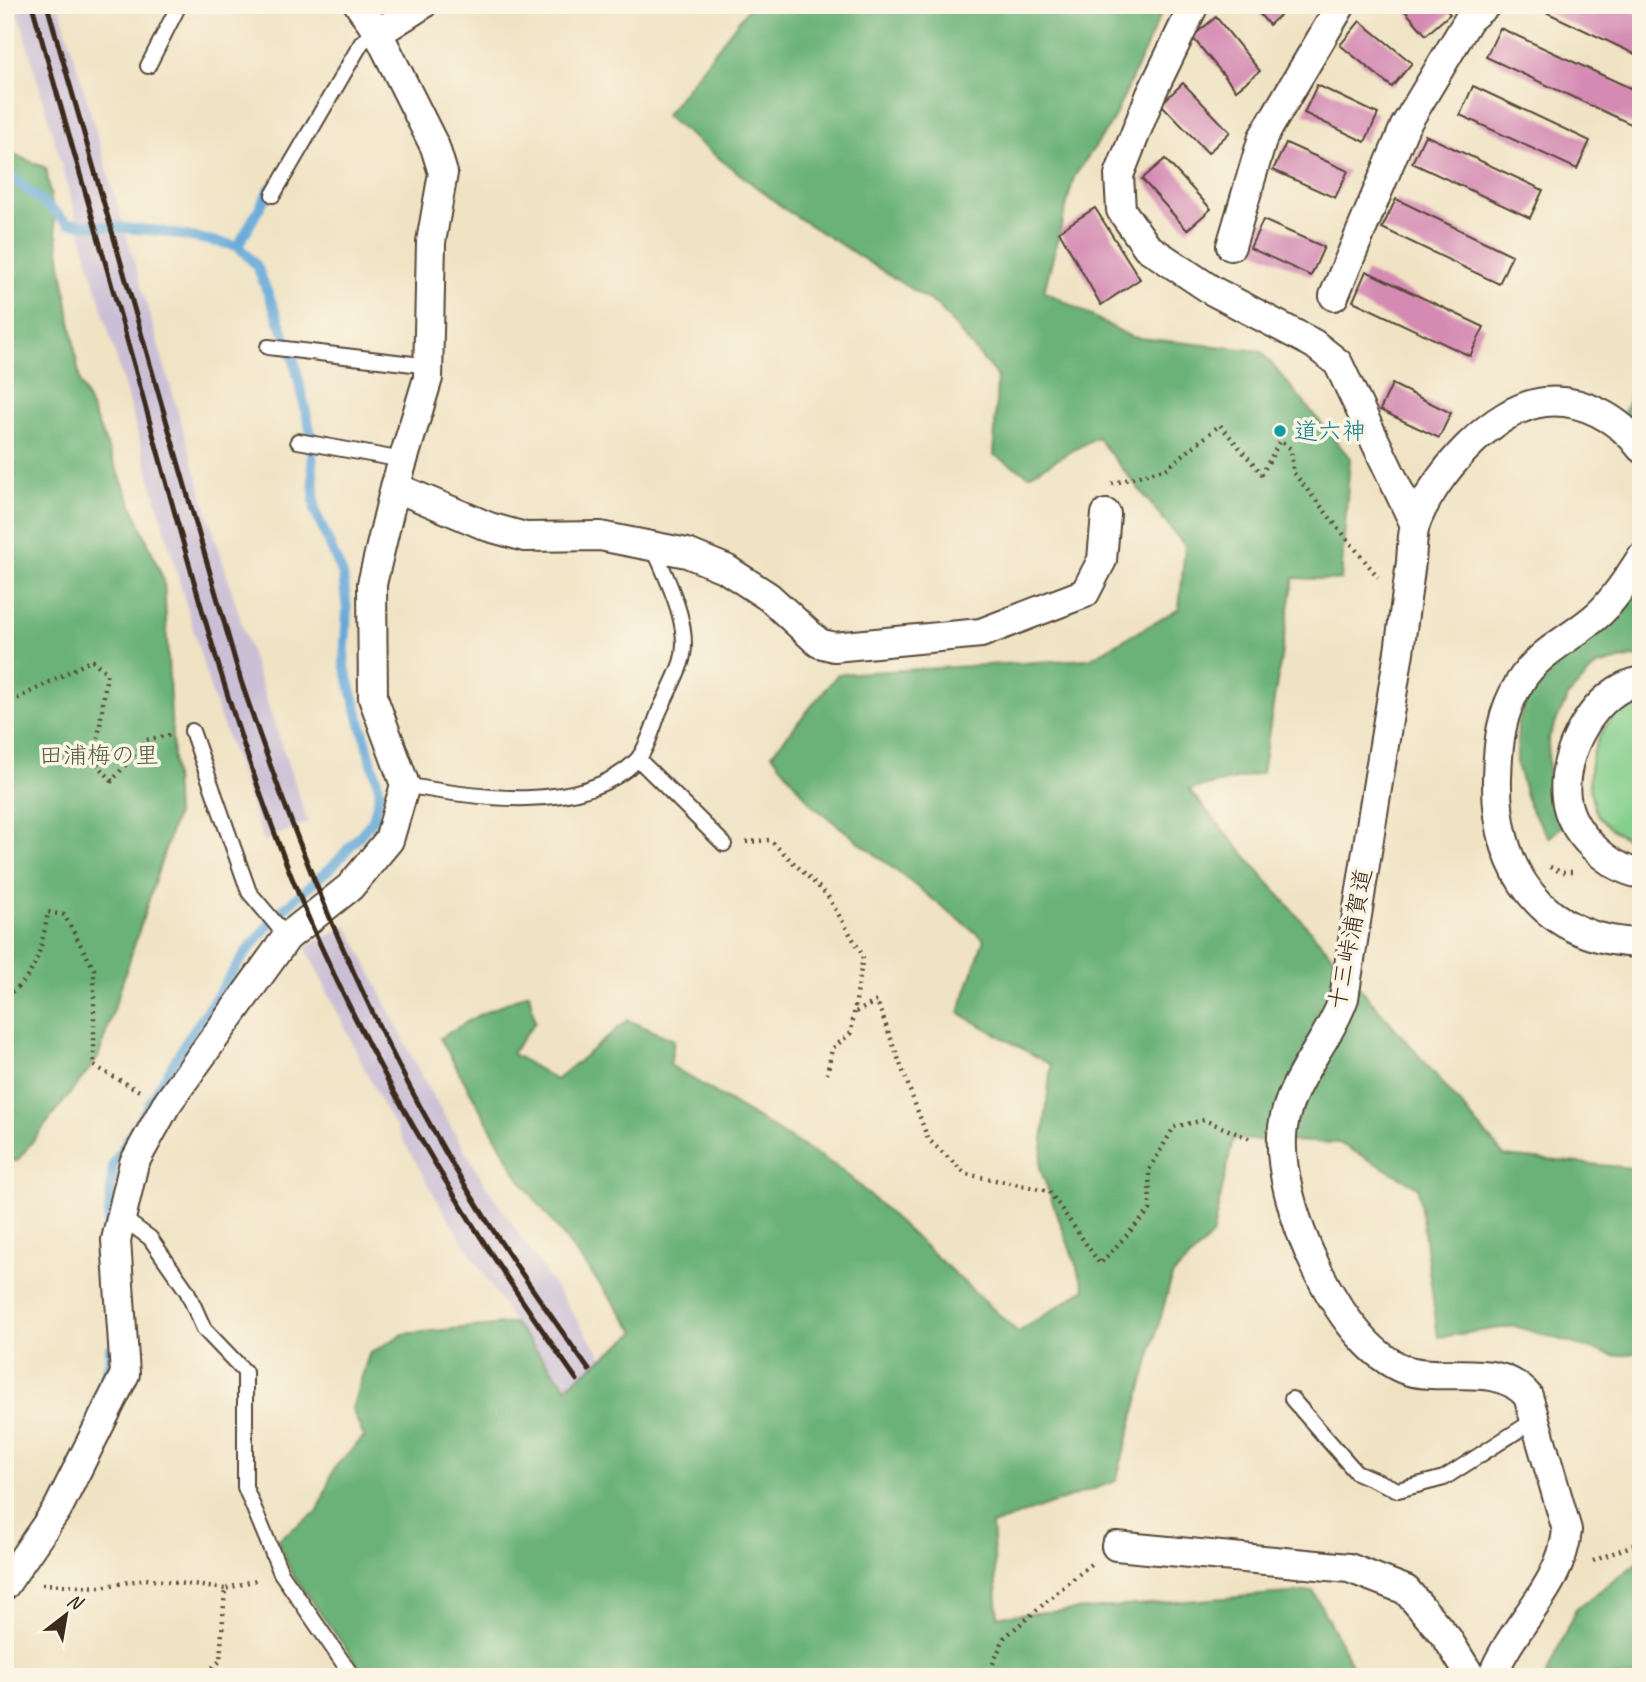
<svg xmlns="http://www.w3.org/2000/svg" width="1646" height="1682" viewBox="0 0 1646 1682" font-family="Caveat,'Klee One',sans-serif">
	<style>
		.industrial { fill: #cbbfd5 }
		.green { fill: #84cf8c; stroke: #607c55; stroke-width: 2 }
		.forest { fill: #6bb278; stroke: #536e4b; stroke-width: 2 }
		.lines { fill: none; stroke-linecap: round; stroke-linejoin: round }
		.stream { stroke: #63a8d9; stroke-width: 10 }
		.building { fill: #d48ab3 }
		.service-casing { stroke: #564637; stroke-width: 18 }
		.minor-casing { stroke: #564637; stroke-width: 32 }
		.path { stroke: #564637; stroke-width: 4.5; stroke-dasharray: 2 5; stroke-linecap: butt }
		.service { stroke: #fff; stroke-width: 14 }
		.minor { stroke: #fff; stroke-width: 28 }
		.rail { stroke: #3b2a1e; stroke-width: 5 }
		.culture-dot { fill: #0f9aa8; stroke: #fcf5e5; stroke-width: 2.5 }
		.labels { text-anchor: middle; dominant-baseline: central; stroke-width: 7; stroke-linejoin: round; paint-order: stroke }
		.culture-label { font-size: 24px; fill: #0d838f; stroke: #fcf5e5; text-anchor: start }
		.park-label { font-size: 24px; fill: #515c3f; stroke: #fcf5e5 }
		.street-label { font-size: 24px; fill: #3b2a1e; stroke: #fcf5e5 }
	</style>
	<rect width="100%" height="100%" fill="#fcf5e5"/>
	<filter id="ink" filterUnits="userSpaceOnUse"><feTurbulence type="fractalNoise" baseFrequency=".0143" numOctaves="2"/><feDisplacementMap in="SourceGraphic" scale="14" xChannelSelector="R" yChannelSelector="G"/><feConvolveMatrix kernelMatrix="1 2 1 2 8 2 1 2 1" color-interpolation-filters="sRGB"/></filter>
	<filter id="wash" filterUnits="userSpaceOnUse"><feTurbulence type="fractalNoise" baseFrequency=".00686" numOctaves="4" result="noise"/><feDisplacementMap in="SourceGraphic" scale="28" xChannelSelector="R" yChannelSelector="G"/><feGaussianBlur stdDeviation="1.57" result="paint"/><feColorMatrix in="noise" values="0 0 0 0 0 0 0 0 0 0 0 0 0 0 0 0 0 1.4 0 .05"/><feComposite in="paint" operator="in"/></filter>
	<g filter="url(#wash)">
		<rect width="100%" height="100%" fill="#f0e3c4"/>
		<path class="industrial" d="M16 5H59L203 497 258 676 308 822 264 841 211 692Z
			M348 926 424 1081 485 1184 603 1358 566 1387 514 1323 442 1208 380 1100 305 946Z"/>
		<path class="green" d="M1641 700V845H1635C1624 837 1602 825 1597 814 1578 773 1597 713 1641 700Z"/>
		<path class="forest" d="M751 5H1165L1112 122 1074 177 1044 291 1131 337 1261 351 1350 458 1341 580 1294 578 1262 773 1189 790C1293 913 1401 1032 1504 1156L1641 1169V1352L1615 1356 1514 1326 1438 1337 1418 1187 1339 1143 1233 1139 1212 1236 1172 1276 1116 1481 992 1525 998 1616 1313 1591 1358 1677H367L294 1577 277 1540 318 1511 334 1468 364 1437 352 1409 369 1354 403 1334 514 1323 566 1387 636 1332 519 1178 440 1038 477 1016 529 993 535 1022 512 1053 556 1080 628 1020 674 1040 670 1065 842 1170 1018 1332 1085 1289 1040 1168 1051 1065 959 1013 984 939 813 806 772 754 838 674 1089 659 1179 609 1185 546 1097 437 1029 475 994 455 997 376 938 306 786 210 665 116Z
			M5 151 46 168 80 382 164 581 176 815 98 1058 17 1161 5 1160Z
			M1641 370V426L1624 413Z
			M1641 580V655L1596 666 1568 696 1548 739 1549 789 1564 824 1549 838 1529 806 1517 764 1518 722 1534 681Z
			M1641 1560V1677H1545L1576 1609Z"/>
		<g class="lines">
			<path class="stream" d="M5 171 68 223 160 231 238 246 271 187
				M108 1226 113 1165 186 1042 247 951 280 912 335 864 373 820 380 791 344 664 347 610 343 575 315 511 311 434 293 356 257 266 238 246
				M97 1399 110 1361V1349"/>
		</g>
		<g id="blocks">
			<path class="building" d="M1252 5H1291L1269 25Z
				M1400 5H1442L1450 14 1426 35Z
				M1531 5H1621L1641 14V57Z
				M1216 17 1260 71 1236 90 1192 37Z
				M1360 21 1412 63 1392 87 1340 45Z
				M1500 28 1641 93V108L1633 125 1486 57Z
				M1183 83 1230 132 1208 153 1161 104Z
				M1317 85 1378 114 1365 142 1304 113Z
				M1473 86 1590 141 1577 169 1460 115Z
				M1425 135 1543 190 1530 218 1412 163Z
				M1286 143 1348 171 1335 198 1273 170Z
				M1165 159 1211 209 1187 230 1142 179Z
				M1396 199 1512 255 1499 284 1382 228Z
				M1095 208 1140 279 1101 305 1059 231Z
				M1263 220 1324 247 1311 276 1250 248Z
				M1366 271 1484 327 1470 356 1353 301Z
				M1392 384 1451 413 1439 438 1380 410Z"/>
		</g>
	</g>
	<g filter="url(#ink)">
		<use href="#blocks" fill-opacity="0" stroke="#564637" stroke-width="2"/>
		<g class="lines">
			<defs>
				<path id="service" d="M148 66 179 5
					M273 195 362 42 378 33
					M268 347 430 366
					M298 441 403 460
					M192 731 249 892 287 937
					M638 759 724 844
					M405 785C474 798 581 815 636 761 647 750 653 727 659 712 666 696 675 680 681 663 693 628 666 578 653 546
					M121 1217 150 1238 187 1291 204 1329 245 1372V1487L281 1573 353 1677
					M1292 1399 1356 1472 1398 1490 1444 1478 1536 1419"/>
				<path id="minor" d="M1194 5 1151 94 1119 175 1121 210 1147 247 1213 291 1314 344 1338 363 1415 525
					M378 33 422 5
					M1231 246 1263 137 1341 5
					M1334 296 1405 126 1469 19 1486 5
					M395 487 489 527 525 537 600 536 687 553 726 569 769 597 819 643 834 647 981 633 1085 593 1102 560 1106 514
					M1641 558C1629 577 1616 597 1600 613 1573 638 1540 650 1520 682 1501 712 1498 742 1497 778 1495 871 1542 940 1641 943
					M1641 681C1595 689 1560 754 1566 798 1570 832 1608 868 1641 874
					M1116 1546 1349 1568 1406 1590 1447 1638 1471 1677
					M5 1585 58 1508 125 1374 116 1240 134 1163 166 1105 287 937 350 887 389 840 405 785 373 698 372 584 395 487 428 378 431 242 443 173 435 147 378 33 359 5
					M1492 1677C1512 1624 1562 1587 1567 1530L1528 1396C1499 1362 1452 1380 1413 1372 1341 1356 1272 1195 1283 1127 1290 1079 1328 1043 1344 998 1362 883 1380 767 1399 652 1403 622 1407 592 1411 562 1412 550 1412 536 1415 525 1432 477 1493 407 1545 402 1581 398 1620 419 1641 448"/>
			</defs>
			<use href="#service" class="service-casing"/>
			<use href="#minor" class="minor-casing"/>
			<path class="path" d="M1112 484 1167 468 1220 425 1262 474 1280 441 1291 449 1293 472 1378 577
				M5 705 92 660 107 673 95 761 112 781 146 740 170 735
				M746 842 770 840 827 895 863 956 851 1033 832 1049 827 1074
				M1550 867 1561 872H1575
				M5 995C36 983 43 940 48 912L64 915 94 969V1066L141 1092
				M856 1012 877 1001 928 1139 966 1174 1049 1191 1100 1264 1150 1210 1149 1170 1174 1127 1204 1120 1253 1140
				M1593 1561 1641 1542
				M42 1584 100 1587 146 1579 225 1589
				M202 1677 220 1661 225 1589 259 1579
				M996 1677 992 1666 1004 1638 1092 1563"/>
			<use href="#service" class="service"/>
			<use href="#minor" class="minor"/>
			<path class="rail" d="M32 5C71 144 112 283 150 423 198 598 245 776 319 942 389 1098 478 1240 577 1380
				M47 5 241 681C294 839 356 994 438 1139 483 1220 536 1295 589 1370"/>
		</g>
	</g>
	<circle class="culture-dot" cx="1280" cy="431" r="7"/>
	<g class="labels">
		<g class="culture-label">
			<text x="1294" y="431">道六神</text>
		</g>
		<g class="park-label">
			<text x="99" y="755">田浦梅の里</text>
		</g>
		<g class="street-label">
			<text transform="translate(1350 939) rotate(-79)">十三峠浦賀道</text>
		</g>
	</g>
	<rect width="1646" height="1682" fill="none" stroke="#fcf5e5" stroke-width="28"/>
	<g transform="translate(66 1615) rotate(31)" stroke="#fcf5e5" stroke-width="5" paint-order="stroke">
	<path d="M0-5L12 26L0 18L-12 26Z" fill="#3b2a1e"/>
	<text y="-10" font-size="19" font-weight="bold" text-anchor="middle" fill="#3b2a1e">N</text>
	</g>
</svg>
